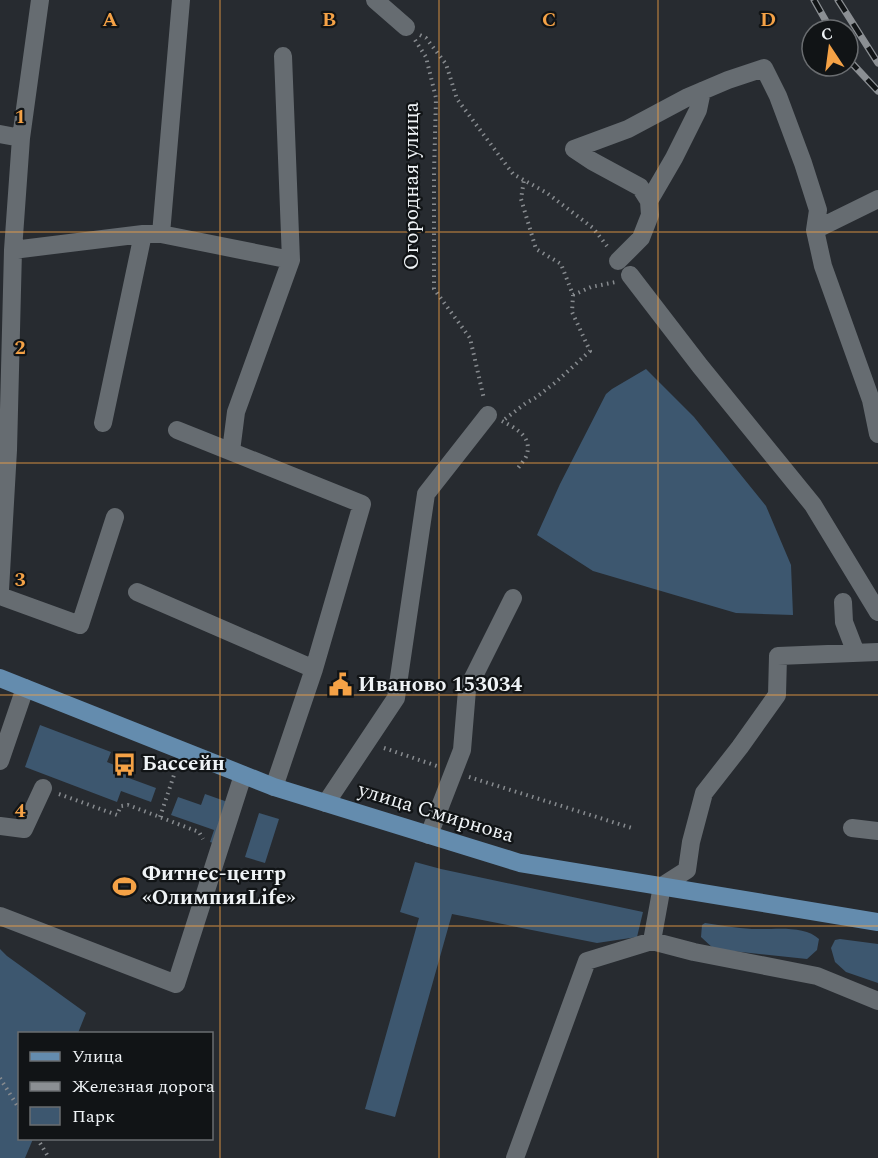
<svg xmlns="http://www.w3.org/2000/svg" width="878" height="1158" viewBox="0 0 878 1158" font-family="Spectral,serif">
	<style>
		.green { fill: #3d576f }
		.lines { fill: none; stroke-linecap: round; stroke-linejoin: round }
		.path { stroke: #878b8f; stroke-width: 4; stroke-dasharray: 1.5 4.5; stroke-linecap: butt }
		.minor { stroke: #666c71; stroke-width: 18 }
		.major { stroke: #648cae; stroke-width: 18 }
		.rail-casing { stroke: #8b8f93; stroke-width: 7 }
		.rail { stroke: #111416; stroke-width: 4.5; stroke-dasharray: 14; stroke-linecap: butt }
		.grid { fill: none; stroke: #f5a246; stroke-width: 1.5; stroke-opacity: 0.55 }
		.labels { text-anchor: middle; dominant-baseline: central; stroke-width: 4.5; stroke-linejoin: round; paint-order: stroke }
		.street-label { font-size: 21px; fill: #eff3f6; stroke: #111416 }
		.poi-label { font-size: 21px; font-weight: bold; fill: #eff3f6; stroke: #111416; text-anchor: start }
		.grid-label { font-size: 20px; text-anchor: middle; font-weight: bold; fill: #f5a246; stroke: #111416; stroke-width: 4.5; stroke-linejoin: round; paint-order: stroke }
	</style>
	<rect width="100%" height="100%" fill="#272b30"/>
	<path class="green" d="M646 369 694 417 766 506 791 565 793 615 736 613 593 571 537 535 560 484 606 394 612 389Z
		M40 725 111 752 107 762 129 771 126 777 156 788 151 802 121 791 117 802 25 767Z
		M205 794 239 806 225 847 210 842 214 830 171 815 178 797 201 805Z
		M259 813 279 819 265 863 245 857Z
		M415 862 441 869 643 912 637 937 597 943 452 914 395 1117 365 1109 419 918 400 912Z
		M705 923C720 925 736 928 752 929 771 930 804 924 819 939L817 950 807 959 714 949 701 937 702 925Z
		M840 939 878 944V983L846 972 835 962 831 948 835 940Z
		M0 949 7 956 86 1013 78 1033 20 1034V1138L33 1139 25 1158H0Z"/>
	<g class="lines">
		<path class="path" d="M420 35 426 38 446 64 457 99 513 174 547 193 593 228 607 246
			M415 40 426 57 436 98 434 173V289L470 338 484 399
			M573 295 591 287 616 282
			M505 419 526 403 535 398 556 382 590 351 572 312 573 295 561 264 536 249 521 199 524 180
			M502 421C515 428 532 436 527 454 526 459 519 466 516 471
			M384 748 437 766
			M469 777 635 829
			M59 794 117 815 121 806 128 805 199 832 203 839
			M160 817 175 772
			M0 1078 20 1110
			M37 1138 49 1158"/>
		<path class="minor" d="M375 0 406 27
			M0 134 21 138
			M878 199 815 230 823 266 871 400 878 434
			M649 201 674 158 698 110 702 91
			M161 234 291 260
			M13 250 143 234H161L181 0
			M618 261 641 238 650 215 649 201 640 187 592 161 574 149 628 129 688 97 728 80 764 68 778 96 803 163 818 210 815 230
			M630 275 700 366 813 505 878 612
			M103 423 143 234
			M177 430 362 504 314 669 274 787
			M231 451 236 412 291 260 283 56
			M0 590 8 450 13 250 21 138 40 0
			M137 592 314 669
			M0 596 80 625 115 517
			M843 602 844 622 856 653
			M0 761 25 688
			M326 803 396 698 426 494 488 415
			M0 826 24 829 43 788
			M852 828 878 831
			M429 835 462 750 467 690 513 598
			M0 916 176 984 243 775
			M652 941 662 886 687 870 691 842 704 793 740 747 777 695 778 656 878 652
			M515 1158 587 961 652 941 694 952 817 976 878 1001"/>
		<path class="major" d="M0 678 274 787 520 863 878 922"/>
		<defs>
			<path id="rail" d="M814 0 831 30
				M838 0 878 63
				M848 59 878 91"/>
		</defs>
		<use href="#rail" class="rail-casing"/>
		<use href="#rail" class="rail"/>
	</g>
	<path class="grid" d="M220 0V1158M439 0V1158M658 0V1158M0 232H878M0 463H878M0 695H878M0 926H878"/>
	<defs>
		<symbol id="civic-bare" viewBox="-9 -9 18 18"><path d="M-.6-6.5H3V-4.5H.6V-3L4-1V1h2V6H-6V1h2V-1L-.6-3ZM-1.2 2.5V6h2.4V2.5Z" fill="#f5a246" stroke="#111416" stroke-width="2.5" paint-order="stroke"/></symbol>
		<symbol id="bus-bare" viewBox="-9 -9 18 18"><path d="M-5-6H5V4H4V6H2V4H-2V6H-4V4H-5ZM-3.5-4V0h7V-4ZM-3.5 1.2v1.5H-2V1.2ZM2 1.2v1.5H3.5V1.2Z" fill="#f5a246" stroke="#111416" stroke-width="2.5" paint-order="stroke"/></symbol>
		<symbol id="stadium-bare" viewBox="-9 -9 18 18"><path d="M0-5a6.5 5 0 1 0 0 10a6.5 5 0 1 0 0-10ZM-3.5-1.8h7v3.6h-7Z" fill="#f5a246" stroke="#111416" stroke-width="2.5" paint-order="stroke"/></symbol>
	</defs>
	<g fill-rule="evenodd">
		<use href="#civic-bare" x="324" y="668" width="33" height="33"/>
		<use href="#bus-bare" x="108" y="748" width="33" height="33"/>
		<use href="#stadium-bare" x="108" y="870" width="33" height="33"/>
	</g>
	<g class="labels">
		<g class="street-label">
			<text transform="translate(412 186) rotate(-90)">Огородная улица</text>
			<text transform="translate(436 813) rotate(17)">улица Смирнова</text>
		</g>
		<g class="poi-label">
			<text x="358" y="685">Иваново 153034</text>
			<text x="142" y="764">Бассейн</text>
			<text x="142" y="874">Фитнес-центр<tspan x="142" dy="24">«ОлимпияLife»</tspan></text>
		</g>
	</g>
	<g class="grid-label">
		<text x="110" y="26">A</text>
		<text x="329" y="26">B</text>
		<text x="549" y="26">C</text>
		<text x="768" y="26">D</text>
		<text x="20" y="123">1</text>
		<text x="20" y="354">2</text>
		<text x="20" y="586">3</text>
		<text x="20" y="817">4</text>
	</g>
	<rect x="18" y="1032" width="195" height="108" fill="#111416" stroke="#6a6d70" stroke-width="1.5"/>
	<rect x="30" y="1052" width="30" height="9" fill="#648cae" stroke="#6a6d70" stroke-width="1.5"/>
	<text x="72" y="1062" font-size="18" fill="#eff3f6">Улица</text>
	<rect x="30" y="1082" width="30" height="9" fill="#8b8f93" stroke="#6a6d70" stroke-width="1.5"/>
	<text x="72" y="1092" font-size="18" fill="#eff3f6">Железная дорога</text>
	<rect x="30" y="1107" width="30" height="18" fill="#3d576f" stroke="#6a6d70" stroke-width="1.5"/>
	<text x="72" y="1122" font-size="18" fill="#eff3f6">Парк</text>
	<g transform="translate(830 48) rotate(347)"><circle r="28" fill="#111416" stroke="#6a6d70" stroke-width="1.5"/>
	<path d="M0-4.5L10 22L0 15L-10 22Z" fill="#f5a246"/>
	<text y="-9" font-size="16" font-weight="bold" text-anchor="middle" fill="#eff3f6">С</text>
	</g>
</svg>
